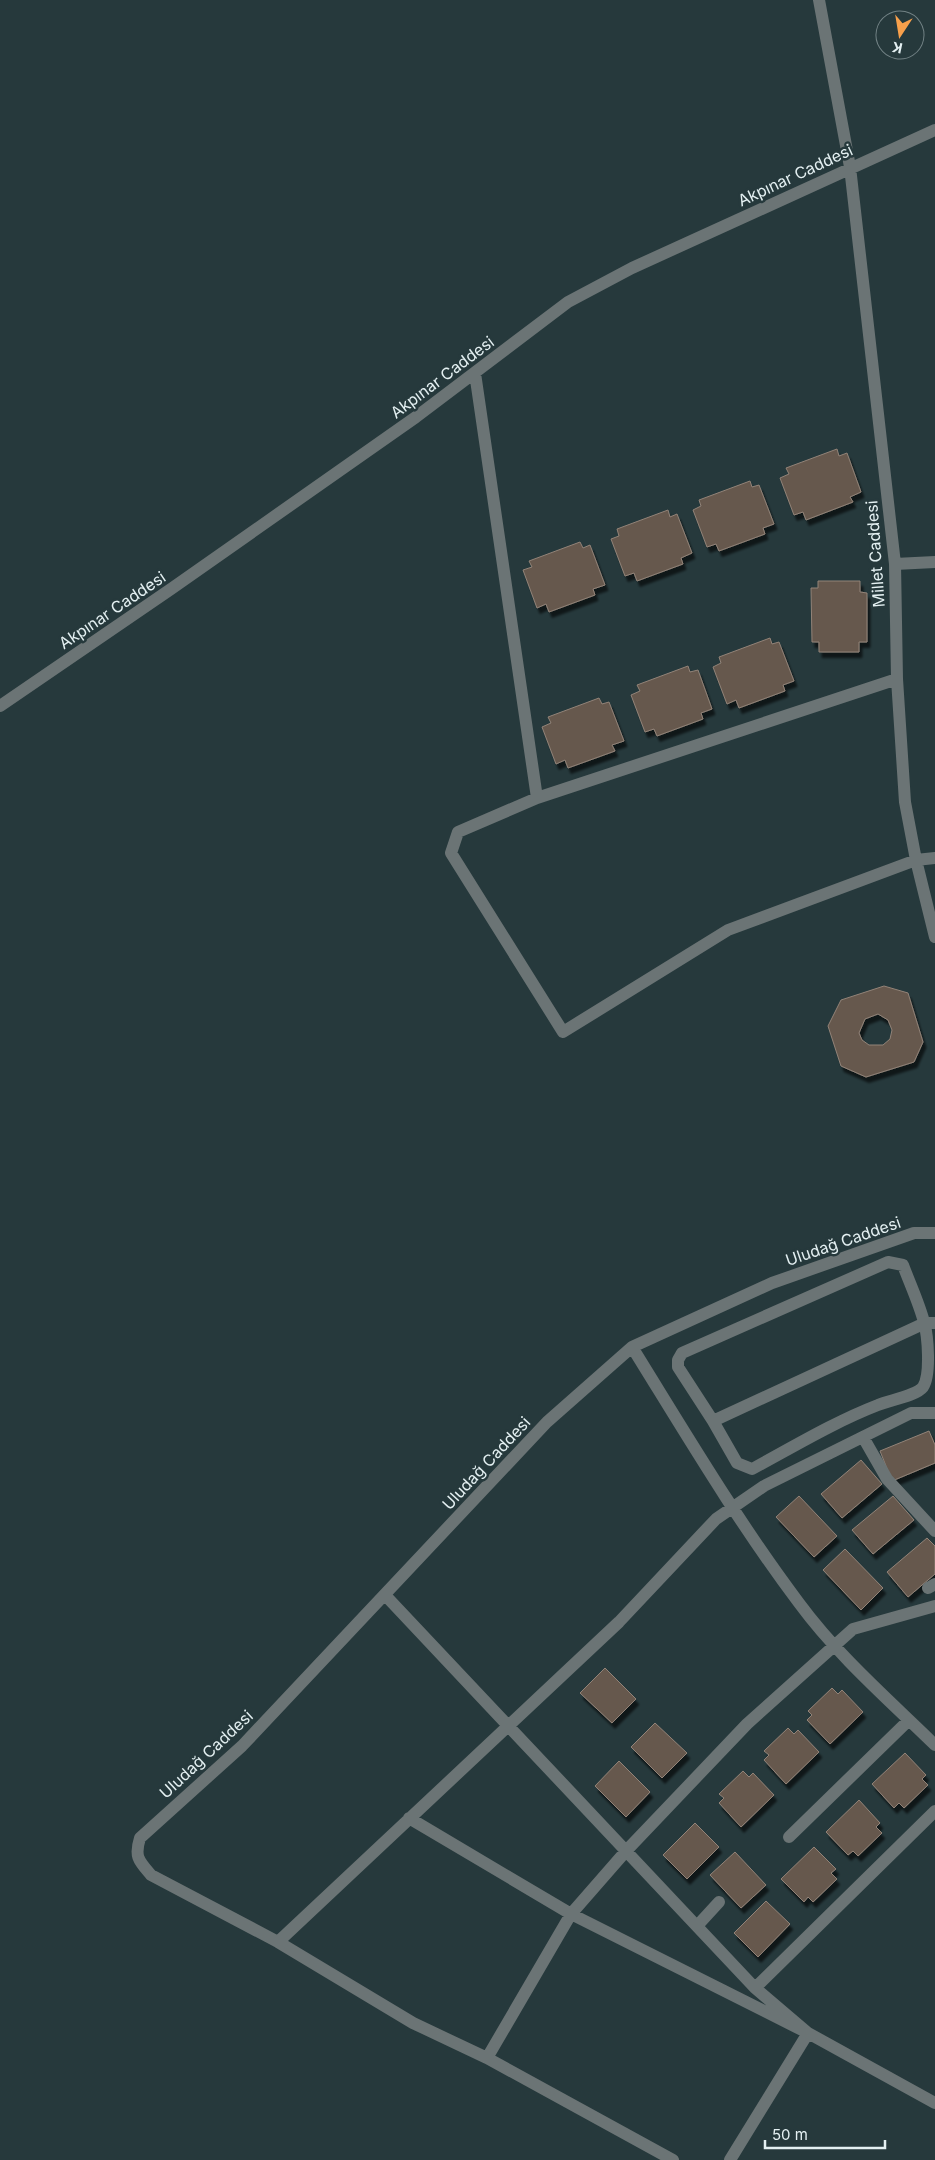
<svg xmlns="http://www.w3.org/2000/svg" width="935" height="2160" viewBox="0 0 935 2160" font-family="Inter,sans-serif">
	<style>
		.building { fill: #66584d; stroke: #928378; fill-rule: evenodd; filter: url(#shadow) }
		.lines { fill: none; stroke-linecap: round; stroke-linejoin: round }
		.minor { stroke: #6b7475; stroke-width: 12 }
		.labels { text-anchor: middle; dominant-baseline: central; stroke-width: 5; stroke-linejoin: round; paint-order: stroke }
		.street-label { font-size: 16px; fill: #e4f0f2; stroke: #26393c }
	</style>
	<defs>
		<filter id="shadow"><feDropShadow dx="3" dy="5.5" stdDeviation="1" flood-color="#0009"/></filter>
	</defs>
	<rect width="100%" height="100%" fill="#26393c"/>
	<path class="building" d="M837 449 839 456 847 453 861 492 850 497 853 502 806 520 803 512 794 515 780 478 789 474 786 468Z
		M750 481 752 487 759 485 774 524 763 528 765 534 719 551 716 544 707 547 693 510 701 506 699 500Z
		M668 510 670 517 677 514 692 553 681 558 683 564 637 581 634 573 625 576 611 539 619 536 617 529Z
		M580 542 583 548 590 545 605 585 593 589 595 595 549 612 546 604 537 608 523 570 532 567 529 561Z
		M818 581H860V592L867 593V642H859V652H819V642H812L811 588H818Z
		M770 638 772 644 779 642 794 681 783 685 785 691 739 708 736 700 727 704 713 667 721 663 719 657Z
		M688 666 690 672 698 670 712 709 701 713 703 719 657 736 654 729 645 732 631 695 640 691 637 685Z
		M599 698 602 704 609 702 624 741 612 745 615 751 568 768 565 760 556 764 542 727 551 723 548 717Z
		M884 986 908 993 923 1042 914 1062 866 1077 841 1066 828 1026 841 1000ZM878 1014 888 1020 892 1030 890 1039 883 1045H869L862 1040 859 1033 865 1019Z
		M929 1431 935 1445V1463L892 1481 880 1451Z
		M861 1460 882 1484 842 1518 821 1494Z
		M799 1496 837 1536 814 1557 776 1517Z
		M893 1496 914 1520 873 1554 852 1530Z
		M927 1538 935 1546V1574L908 1597 887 1572Z
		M845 1549 883 1588 861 1610 823 1570Z
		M605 1668 636 1699 612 1723 580 1693Z
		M832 1688 838 1694 842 1690 863 1712 830 1744 807 1720 812 1715 808 1711Z
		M655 1723 687 1753 662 1778 631 1747Z
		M788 1728 794 1734 798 1730 819 1752 786 1784 764 1760 769 1755 764 1751Z
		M905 1753 926 1775 922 1779 928 1785 904 1808 899 1803 894 1808 872 1784Z
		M619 1761 650 1792 626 1817 595 1786Z
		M743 1771 749 1777 753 1773 774 1795 741 1827 719 1803 724 1798 719 1794Z
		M859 1800 880 1823 876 1827 882 1833 858 1856 853 1851 848 1855 826 1832Z
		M695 1823 719 1847 687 1879 663 1855Z
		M814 1847 836 1869 831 1873 837 1879 813 1902 808 1897 804 1902 781 1879Z
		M735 1852 766 1885 741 1908 710 1875Z
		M766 1901 790 1924 758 1957 734 1933Z"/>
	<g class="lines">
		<path class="minor" d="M819 0 850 167 895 564 897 679 905 802 916 860 935 937
			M475 373 537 798
			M895 564 935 562
			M897 679 537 798 458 832 451 853 563 1032 728 930 916 860 935 858
			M0 706 171 589 416 417 568 302 632 268 935 130
			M888 1262 903 1265C910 1284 919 1303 924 1322 928 1336 931 1375 923 1387 916 1396 890 1400 878 1405 834 1422 793 1447 752 1469L737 1463 713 1421 678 1367V1360L682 1353Z
			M632 1347C686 1434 738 1522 799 1603 838 1656 889 1700 935 1745
			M713 1421 925 1323H935
			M863 1437 887 1479 935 1531
			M928 1588 935 1584
			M385 1595 755 1988 808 2033 935 2103
			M409 1818 571 1914 808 2033 730 2160
			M789 1837 909 1720
			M697 1926 719 1902
			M278 1942 619 1622 716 1519 764 1486 911 1413H935
			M755 1988 935 1811
			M487 2058 571 1914 626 1851 747 1724 853 1629 935 1606
			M673 2160 487 2058 413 2023 278 1942 151 1875C139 1861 134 1857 140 1838L242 1746 547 1422 632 1347 772 1283 914 1233H935"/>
	</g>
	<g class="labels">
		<g class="street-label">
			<text transform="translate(795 175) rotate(-25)">Akpınar Caddesi</text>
			<text transform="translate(442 377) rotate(-37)">Akpınar Caddesi</text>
			<text transform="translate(875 554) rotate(-94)">Millet Caddesi</text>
			<text transform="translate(112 610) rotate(-34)">Akpınar Caddesi</text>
			<text transform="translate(843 1241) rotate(-19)">Uludağ Caddesi</text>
			<text transform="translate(486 1463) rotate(-47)">Uludağ Caddesi</text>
			<text transform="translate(206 1754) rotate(-43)">Uludağ Caddesi</text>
		</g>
	</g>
	<g transform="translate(900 35) rotate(192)"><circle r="24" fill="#26393c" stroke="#728285"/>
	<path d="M0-4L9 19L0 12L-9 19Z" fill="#f8a04b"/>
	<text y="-8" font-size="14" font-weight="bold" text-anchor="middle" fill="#e4f0f2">K</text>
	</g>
	<path d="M765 2140v8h120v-8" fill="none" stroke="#e4f0f2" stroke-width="2.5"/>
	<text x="772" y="2140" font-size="15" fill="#e4f0f2" stroke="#26393c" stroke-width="4" paint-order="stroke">50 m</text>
</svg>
